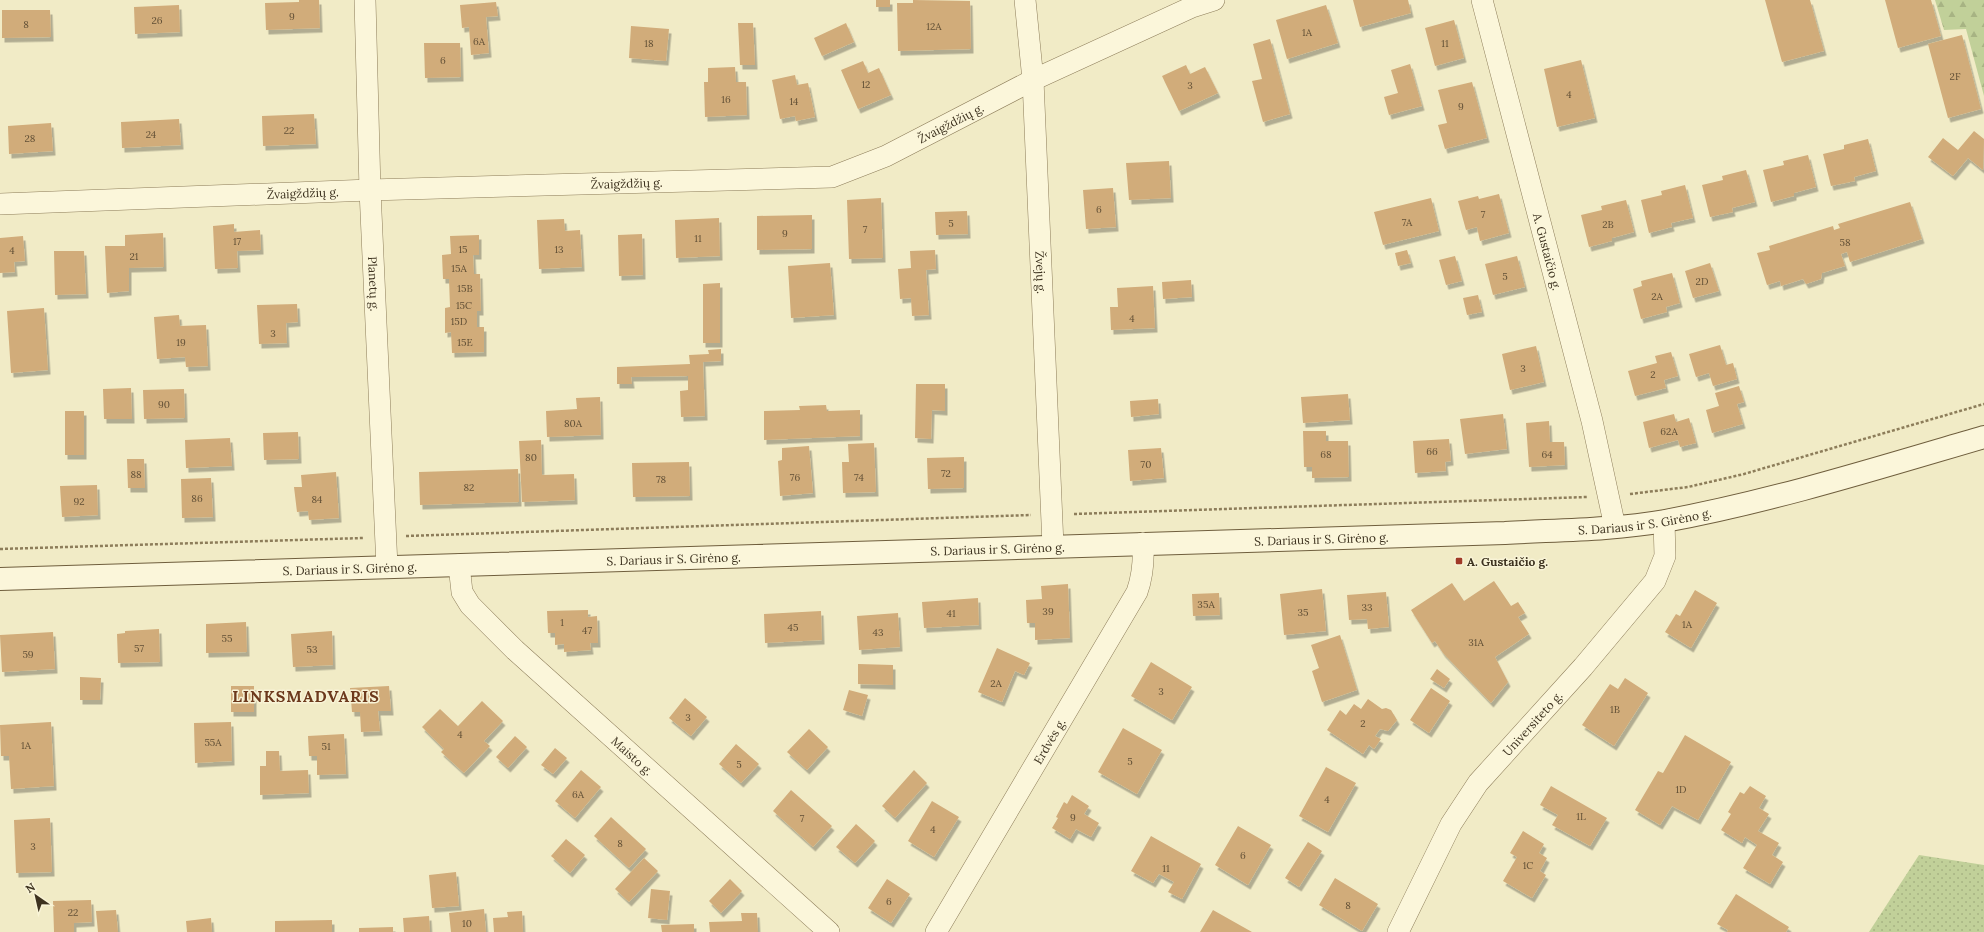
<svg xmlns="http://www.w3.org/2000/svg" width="1984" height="932" viewBox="0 0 1984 932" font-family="Lora,serif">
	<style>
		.grass { fill: url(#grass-dots) }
		.forest { fill: url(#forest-firs) }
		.building { fill: #d1ac7a; filter: url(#shadow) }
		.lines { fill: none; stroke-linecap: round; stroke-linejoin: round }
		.street-casing { stroke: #8d7d5a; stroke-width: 22 }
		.secondary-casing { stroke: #6f5e3d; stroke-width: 24 }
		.path { stroke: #8d7d5a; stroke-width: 2.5; stroke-dasharray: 3 2; stroke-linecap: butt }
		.street { stroke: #fbf6da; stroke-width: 21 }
		.secondary { stroke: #fbf6da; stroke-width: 22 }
		.poi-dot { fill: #a03927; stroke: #f8f3d6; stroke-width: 1.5 }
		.labels { text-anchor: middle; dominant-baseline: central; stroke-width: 3; stroke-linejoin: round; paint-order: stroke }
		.number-label { font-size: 10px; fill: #625036 }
		.street-label { font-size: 12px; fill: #3d321f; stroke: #f8f3d6 }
		.poi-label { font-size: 12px; font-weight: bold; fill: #3d321f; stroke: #f8f3d6; text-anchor: start }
		.district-label { font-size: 16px; font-weight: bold; letter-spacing: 1px; fill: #6c391c; stroke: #f8f3d6 }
	</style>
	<defs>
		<pattern id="grass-dots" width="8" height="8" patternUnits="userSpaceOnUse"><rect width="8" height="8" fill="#c1d099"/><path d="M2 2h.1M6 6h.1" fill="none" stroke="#a7b383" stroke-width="1.8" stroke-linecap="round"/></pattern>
		<pattern id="forest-firs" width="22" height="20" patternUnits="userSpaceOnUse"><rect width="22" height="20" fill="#c1d099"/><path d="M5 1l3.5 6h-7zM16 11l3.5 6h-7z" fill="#a7b383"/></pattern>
		<filter id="shadow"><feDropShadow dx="2.5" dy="4.5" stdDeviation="0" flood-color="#0004"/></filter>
	</defs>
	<rect width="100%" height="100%" fill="#f1ebc6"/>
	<path class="grass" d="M1919 855 1984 865V932H1869Z"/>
	<path class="forest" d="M1935 0H1984V96L1966 29 1944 30Z"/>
	<path class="building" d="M299 0H319L320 28 266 30 265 3 299 2Z
		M876 0H890V7H876Z
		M913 0 970 1 971 49 898 51 897 3H913Z
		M1353 0H1408L1411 13 1360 27Z
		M1765 0H1810L1824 51 1782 62Z
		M1885 0H1931L1941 36 1898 48Z
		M496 2 498 16 486 17 489 53 471 55 469 27 462 28 460 5Z
		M179 5 180 32 135 34 134 7Z
		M1326 5 1338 43 1287 59 1276 20Z
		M2 10H50L51 37 2 38Z
		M1454 20 1464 58 1435 66 1425 28Z
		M738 23H753L755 65H740Z
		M846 23 854 42 822 56 814 38Z
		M631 26 669 29 666 61 629 58Z
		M1962 35 1981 109 1948 118 1928 44Z
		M1270 39 1290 114 1263 122 1252 81 1262 79 1253 44Z
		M424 43H460L461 77 425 78Z
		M1581 60 1595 118 1557 127 1544 69Z
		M863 61 868 73 879 68 891 95 858 109 841 70Z
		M1410 64 1422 106 1389 115 1384 97 1398 93 1391 70Z
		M1186 65 1190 74 1205 67 1218 93 1179 111 1162 76Z
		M735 67 736 82H746L747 115 705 117 704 82H708V68Z
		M795 75 797 85 808 83 815 117 796 121 795 116 780 119 772 80Z
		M1472 82 1487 138 1445 149 1438 125 1447 123 1438 90Z
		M314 114 316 144 263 146 262 116Z
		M179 119 181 145 122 148 121 122Z
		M51 123 53 151 9 154 8 126Z
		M1974 131 1984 139 1983 170 1968 158 1953 176 1928 157 1943 138 1958 150Z
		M1868 139 1876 171 1854 177 1855 181 1831 186 1823 154 1844 149V145Z
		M1808 155 1816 187 1794 193V196L1771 202 1763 170 1784 165 1783 161Z
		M1169 161 1171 198 1129 200 1126 163Z
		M1746 170 1755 202 1732 208 1733 212 1710 217 1702 185 1723 180 1722 176Z
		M1685 185 1693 218 1671 223 1672 227 1649 233 1641 200 1662 195 1661 191Z
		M1113 188 1116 227 1086 229 1083 190Z
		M1499 194 1509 233 1480 241 1477 227 1466 230 1458 201 1478 196 1479 199Z
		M881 198 883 258 849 259 847 200Z
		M1431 198 1439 231 1383 245 1374 212Z
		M1626 200 1634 232 1612 238V241L1589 247 1581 215 1602 210 1601 206Z
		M1910 202 1922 239 1850 262 1847 252 1841 254 1845 266 1822 273 1821 279 1806 284 1803 279 1781 286 1780 281 1767 285 1757 253 1770 250 1769 246 1833 226 1834 230 1840 228 1838 224Z
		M967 211 968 234 936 235 935 212Z
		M812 215V249L757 250V216Z
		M719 218 720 256 676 258 675 220Z
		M564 219 565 231 580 230 582 267 539 269 537 220Z
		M234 224V232L260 230 261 250 237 251 238 268 215 269 213 226Z
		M163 233 164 267 129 268V291L107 293 105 246H125V235Z
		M642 234 643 275 619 276 618 235Z
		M479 235V255H473L474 274H480L481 311H477V327H484V352L452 353 451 332 445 333V308L450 307 449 279H443L442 255 451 254 450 236Z
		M23 236 25 261 14 262 15 272 0 273V238Z
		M935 250 936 269 926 270 929 315 912 316 911 298 900 299 898 269 911 268 910 251Z
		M1407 250 1411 263 1398 266 1395 253Z
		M54 251H84L86 294 55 295Z
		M1455 256 1462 281 1446 285 1439 260Z
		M1517 256 1525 287 1493 295 1485 264Z
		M830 263 834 315 791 318 788 266Z
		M1710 263 1719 291 1693 298 1685 271Z
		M1672 273 1680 303 1666 307 1667 312 1641 319 1633 289 1642 286 1641 281Z
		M1191 280 1192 297 1163 299 1162 282Z
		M720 283V343H703V284Z
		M1153 286 1155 328 1111 330 1110 307H1118L1117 288Z
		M1478 295 1482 312 1467 315 1463 298Z
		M297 304 298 322 286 323 287 343 259 344 257 305Z
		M44 308 48 370 11 373 7 311Z
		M179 315 180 326 206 325 208 366 186 367 185 357 157 359 154 317Z
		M1720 345 1726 365 1733 363 1737 379 1713 386 1709 373 1696 377 1689 354Z
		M1536 346 1544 382 1510 390 1502 354Z
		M721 349V361L703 362 705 416 681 417 680 391 688 390V376L631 377 632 384H617V367L690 364 689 355 709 354 708 350Z
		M1671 352 1678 376 1664 380 1666 388 1635 396 1628 371 1657 363 1655 356Z
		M916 384H945V411L932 410 931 439 915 438Z
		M1739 386 1744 402 1737 404 1743 424 1712 433 1706 410 1719 406 1715 393Z
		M131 388 132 419H104L103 389Z
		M184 389 185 418 144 419 143 390Z
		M1348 394 1350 420 1303 423 1301 397Z
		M600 397 601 435 547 437 546 411 577 409 576 398Z
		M1158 399 1159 414 1131 417 1130 401Z
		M826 405 827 411 860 410V436L764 440V411L800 410 799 406Z
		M65 411H84V455H65Z
		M1503 414 1507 449 1465 454 1460 419Z
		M1674 414 1676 422 1689 418 1696 443 1680 447 1678 440 1649 448 1643 422Z
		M1549 421 1550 442H1564L1565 465 1529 467 1526 423Z
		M1303 431H1326V441H1348L1349 477 1312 478V467H1304Z
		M298 432 299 459 264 460 263 433Z
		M230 438 232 466 186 468 185 440Z
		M1449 439 1451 461 1445 462 1446 471 1415 473 1413 441Z
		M541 440 542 475 574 474 575 500 522 502 519 441Z
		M874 443 876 492 843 493 842 462H849L848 444Z
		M809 446 813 493 780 496 778 461 782 460V448Z
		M1161 448 1164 478 1130 481 1128 450Z
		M964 457V488L928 489 927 458Z
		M127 459H144L145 488H128Z
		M689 462 690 496 633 497 632 463Z
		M518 469 519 502 420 505 419 472Z
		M336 472 339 518 309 520 308 511 297 512 294 487H302L301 475Z
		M211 478 213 517 182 518 181 479Z
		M97 485 98 515 62 517 60 486Z
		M1494 581 1511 606 1518 602 1525 613 1518 617 1529 634 1495 657 1508 682 1491 703 1443 653 1435 641 1432 643 1411 610 1452 583 1464 601Z
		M1068 584 1070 638 1035 640V623H1027L1026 600 1042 599 1041 586Z
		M1322 589 1326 631 1284 635 1280 594Z
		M1695 590 1717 603 1691 648 1665 632 1676 614 1680 616Z
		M1386 592 1389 627 1368 629 1367 619 1349 620 1347 595Z
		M1219 593 1220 615 1193 616 1192 594Z
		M978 598 979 625 924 628 922 602Z
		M588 610V617L597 616 598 643H590L591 650 564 652V644L555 645V633H548L547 611Z
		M821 611 822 640 765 643 764 614Z
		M898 613 900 647 859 650 857 616Z
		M246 622 247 652 206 653V624Z
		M159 629 160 662 118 663 117 634 125 633V631Z
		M332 631 333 665 293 667 291 634Z
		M53 632 55 669 2 672 0 635Z
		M1340 635 1357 690 1322 702 1312 671 1319 668 1311 645Z
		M997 648 1030 663 1024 675 1015 671 1002 702 978 692Z
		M1151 662 1192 687 1172 720 1131 696Z
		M858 664 893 665V685L858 684Z
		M1437 669 1450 679 1444 688 1430 679Z
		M80 677 101 678 100 700H80Z
		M1625 678 1648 693 1614 746 1582 725 1610 684 1618 689Z
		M231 686H254V712H231Z
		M389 686 391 711H378L380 731 361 732 360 712H352L350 688Z
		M1431 688 1450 701 1429 733 1410 720Z
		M849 690 868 695 862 716 843 710Z
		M685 698 707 717 691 736 669 718Z
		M1368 699 1382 709 1386 708 1391 710 1397 720 1388 731 1380 729 1375 736 1381 739 1374 749 1369 745 1363 754 1327 730 1340 710 1346 715 1354 704 1361 709Z
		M482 701 503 721 484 741 490 746 464 773 441 752 444 749 422 727 440 709 458 726Z
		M51 722 54 786 11 789 9 756H1L0 725Z
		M231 722 232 761 195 763 194 723Z
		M1123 728 1162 750 1137 794 1098 772Z
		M809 729 828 747 807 770 787 752Z
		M344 734 346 774 317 775V756H309L308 736Z
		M1685 735 1731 762 1698 820 1672 806 1660 825 1635 810 1658 771 1663 773Z
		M515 736 527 747 508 768 496 757Z
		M736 744 759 764 741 783 719 764Z
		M555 748 567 758 553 774 541 765Z
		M266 751H279L280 771 308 770 309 793 260 795V766H266Z
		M1326 767 1356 783 1328 832 1299 816Z
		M581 770 601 787 575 818 555 801Z
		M914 770 927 783 895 818 882 806Z
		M1551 786 1607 818 1590 846 1552 825 1558 815 1540 805Z
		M1750 786 1766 796 1759 808 1769 814 1758 831 1779 843 1772 855 1783 862 1770 884 1743 868 1757 845 1745 837 1742 843 1721 830 1731 814 1728 812 1740 792 1744 794Z
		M791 790 832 826 813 847 773 811Z
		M1072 795 1089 806 1084 814 1099 823 1091 837 1076 829 1070 839 1052 828 1058 818 1056 817 1064 802 1067 804Z
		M932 801 959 817 934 857 908 841Z
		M611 817 646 849 629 868 594 836Z
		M50 818 52 872 16 873 14 820Z
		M856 824 875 841 855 863 836 847Z
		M1238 826 1271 845 1248 885 1215 865Z
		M1523 831 1544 844 1539 853 1547 858 1540 871 1546 875 1532 898 1503 881 1517 857 1510 853Z
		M1151 836 1201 864 1182 899 1168 892 1174 882 1159 874 1153 883 1131 871Z
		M566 839 585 855 570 873 551 856Z
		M1308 842 1322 851 1299 887 1285 878Z
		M644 858 658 871 629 902 615 889Z
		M456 872 459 906 432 908 429 875Z
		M1335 878 1378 904 1362 931 1319 905Z
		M730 879 742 891 721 913 709 901Z
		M887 879 910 894 891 923 868 908Z
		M651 889 670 891 667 920 648 918Z
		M1736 894 1789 927 1786 932H1727L1728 930 1717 924Z
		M91 900 92 922 74 923V932H54L53 901Z
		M484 909 486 932H451L449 913Z
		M116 910 118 932H98L96 911Z
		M1213 910 1252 932H1200Z
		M522 911 523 932H494L493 918 508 917 507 912Z
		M741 913H757L758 932H710L709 922 742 921Z
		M429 916 430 932H404L403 918Z
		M211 918 212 932H187L186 921Z
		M332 920V932H275V921Z
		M694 924V932H662L661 925Z
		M393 927V932H359V928Z"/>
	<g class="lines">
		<defs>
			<g id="street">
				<path id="s1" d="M365 0 370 190 387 567"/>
				<path id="s2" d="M1025 0 1033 80 1053 546"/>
				<path id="s3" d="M1482 0 1592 421 1615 527"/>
				<path id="s4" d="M0 204 370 190 832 177 886 156 1033 80 1192 7 1214 0"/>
				<path id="s5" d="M459 565 462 592 470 605 515 650 829 932"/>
				<path id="s6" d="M936 932 1137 592C1143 575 1144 561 1143 543"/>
				<path id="s7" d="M1398 932 1451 824 1478 783 1583 667 1655 581 1665 556 1664 521"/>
			</g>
			<g id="secondary">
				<path id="s8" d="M0 579 1505 533C1558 530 1612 530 1665 521 1773 501 1878 468 1984 437"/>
			</g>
		</defs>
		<use href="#street" class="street-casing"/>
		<use href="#secondary" class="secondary-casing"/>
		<path class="path" d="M1630 494 1688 487 1744 474 1984 404
			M1074 514 1587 497
			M406 536 1031 515
			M0 549 363 538"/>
		<use href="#street" class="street"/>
		<use href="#secondary" class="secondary"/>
	</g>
	<rect class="poi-dot" x="1455" y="557" width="8" height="8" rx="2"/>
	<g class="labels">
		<g class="number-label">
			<text x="292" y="16">9</text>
			<text x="157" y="20">26</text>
			<text x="26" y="24">8</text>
			<text x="934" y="26">12A</text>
			<text x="1307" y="32">1A</text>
			<text x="479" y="41">6A</text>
			<text x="649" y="43">18</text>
			<text x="1445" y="43">11</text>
			<text x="443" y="60">6</text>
			<text x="1955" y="76">2F</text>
			<text x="866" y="84">12</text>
			<text x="1190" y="85">3</text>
			<text x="1569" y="94">4</text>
			<text x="726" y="99">16</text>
			<text x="794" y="101">14</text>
			<text x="1461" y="106">9</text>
			<text x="289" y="130">22</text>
			<text x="151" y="134">24</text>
			<text x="30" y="138">28</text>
			<text x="1099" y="209">6</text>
			<text x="1483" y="214">7</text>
			<text x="1407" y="222">7A</text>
			<text x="951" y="223">5</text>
			<text x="1608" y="224">2B</text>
			<text x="865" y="229">7</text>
			<text x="785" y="233">9</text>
			<text x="698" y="238">11</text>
			<text x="237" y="241">17</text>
			<text x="1845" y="242">58</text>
			<text x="463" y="249">15</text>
			<text x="559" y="249">13</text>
			<text x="12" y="250">4</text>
			<text x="134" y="256">21</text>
			<text x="459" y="268">15A</text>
			<text x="1505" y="276">5</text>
			<text x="1702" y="281">2D</text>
			<text x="465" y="288">15B</text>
			<text x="1657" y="296">2A</text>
			<text x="464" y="305">15C</text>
			<text x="1132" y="318">4</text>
			<text x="459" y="321">15D</text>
			<text x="273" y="333">3</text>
			<text x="181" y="342">19</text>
			<text x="465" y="342">15E</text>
			<text x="1523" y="368">3</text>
			<text x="1653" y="374">2</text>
			<text x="164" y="404">90</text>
			<text x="573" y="423">80A</text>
			<text x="1669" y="431">62A</text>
			<text x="1432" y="451">66</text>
			<text x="1326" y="454">68</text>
			<text x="1547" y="454">64</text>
			<text x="531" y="457">80</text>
			<text x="1146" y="464">70</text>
			<text x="946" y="473">72</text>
			<text x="136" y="474">88</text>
			<text x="795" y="477">76</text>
			<text x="859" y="477">74</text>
			<text x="661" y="479">78</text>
			<text x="469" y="487">82</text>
			<text x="197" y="498">86</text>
			<text x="317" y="499">84</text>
			<text x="79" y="501">92</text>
			<text x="1206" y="604">35A</text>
			<text x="1367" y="607">33</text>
			<text x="1048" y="611">39</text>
			<text x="1303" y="612">35</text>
			<text x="951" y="613">41</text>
			<text x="562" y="622">1</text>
			<text x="1687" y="624">1A</text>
			<text x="793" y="627">45</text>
			<text x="587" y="630">47</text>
			<text x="878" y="632">43</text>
			<text x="227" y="638">55</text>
			<text x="1476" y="642">31A</text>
			<text x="139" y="648">57</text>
			<text x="312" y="649">53</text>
			<text x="28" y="654">59</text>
			<text x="996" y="683">2A</text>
			<text x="1161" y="691">3</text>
			<text x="1615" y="709">1B</text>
			<text x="688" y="717">3</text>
			<text x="1363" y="723">2</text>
			<text x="460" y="734">4</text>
			<text x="213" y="742">55A</text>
			<text x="26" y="745">1A</text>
			<text x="326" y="746">51</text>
			<text x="1130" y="761">5</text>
			<text x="739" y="764">5</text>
			<text x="1681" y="789">1D</text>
			<text x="578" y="794">6A</text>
			<text x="1327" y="799">4</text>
			<text x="1581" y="816">1L</text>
			<text x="1073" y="817">9</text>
			<text x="802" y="818">7</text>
			<text x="933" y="829">4</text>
			<text x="620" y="843">8</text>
			<text x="33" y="846">3</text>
			<text x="1243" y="855">6</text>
			<text x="1528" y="865">1C</text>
			<text x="1166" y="868">11</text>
			<text x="889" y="901">6</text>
			<text x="1348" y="905">8</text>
			<text x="73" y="912">22</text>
			<text x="467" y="923">10</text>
		</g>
		<g class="street-label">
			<text stroke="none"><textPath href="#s4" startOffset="963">Žvaigždžių g.</textPath></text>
			<text stroke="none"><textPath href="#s4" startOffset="627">Žvaigždžių g.</textPath></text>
			<text stroke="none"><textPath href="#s4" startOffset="303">Žvaigždžių g.</textPath></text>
			<text stroke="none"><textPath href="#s3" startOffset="260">A. Gustaičio g.</textPath></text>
			<text stroke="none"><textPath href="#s2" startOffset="273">Žvejų g.</textPath></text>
			<text stroke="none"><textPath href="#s1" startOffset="284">Planetų g.</textPath></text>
			<text stroke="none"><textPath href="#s8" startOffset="1646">S. Dariaus ir S. Girėno g.</textPath></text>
			<text stroke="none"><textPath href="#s8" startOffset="1322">S. Dariaus ir S. Girėno g.</textPath></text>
			<text stroke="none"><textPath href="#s8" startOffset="998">S. Dariaus ir S. Girėno g.</textPath></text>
			<text stroke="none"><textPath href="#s8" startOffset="674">S. Dariaus ir S. Girėno g.</textPath></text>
			<text stroke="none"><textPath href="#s8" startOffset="350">S. Dariaus ir S. Girėno g.</textPath></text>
			<text stroke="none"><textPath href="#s7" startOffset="250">Universiteto g.</textPath></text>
			<text stroke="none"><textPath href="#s6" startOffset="222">Erdvės g.</textPath></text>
			<text stroke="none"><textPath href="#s5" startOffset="264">Maisto g.</textPath></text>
		</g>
		<g class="poi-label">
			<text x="1467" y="561">A. Gustaičio g.</text>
		</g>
		<g class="district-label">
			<text x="306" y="696">LINKSMADVARIS</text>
		</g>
	</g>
	<g transform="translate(36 896) rotate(326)" stroke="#f8f3d6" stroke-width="3" paint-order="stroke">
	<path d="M0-3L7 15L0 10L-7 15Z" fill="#3d321f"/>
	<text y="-6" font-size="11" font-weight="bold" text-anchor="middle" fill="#3d321f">N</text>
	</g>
</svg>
